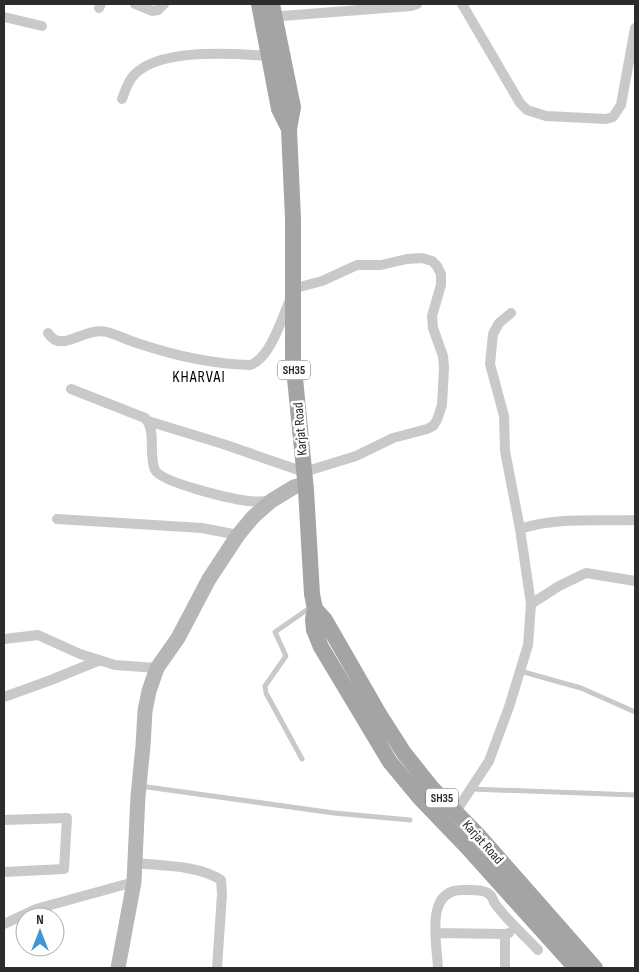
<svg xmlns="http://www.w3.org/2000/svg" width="639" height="972" viewBox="0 0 639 972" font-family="'Sofia Sans Condensed',sans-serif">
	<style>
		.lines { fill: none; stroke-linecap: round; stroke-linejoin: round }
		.lane { stroke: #c9c9c9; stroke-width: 5 }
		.street { stroke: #c9c9c9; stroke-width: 10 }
		.secondary { stroke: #b6b6b6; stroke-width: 15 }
		.primary { stroke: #a4a4a4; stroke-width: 16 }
		.labels { text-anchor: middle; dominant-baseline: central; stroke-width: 5; stroke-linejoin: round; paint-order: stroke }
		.shield { fill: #fff; stroke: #6b6b6b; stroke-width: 1 }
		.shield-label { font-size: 12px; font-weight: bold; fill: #2c2c2c }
		.street-label { font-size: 14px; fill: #2c2c2c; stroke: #fff }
		.quarter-label { font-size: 16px; letter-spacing: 1px; fill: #000; stroke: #fff }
	</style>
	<rect width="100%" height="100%" fill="#fff"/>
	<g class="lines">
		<path class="lane" d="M520 671 581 688 635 712
			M302 759 266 693 265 686 286 656 275 632 311 607
			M140 786 334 813 410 820
			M471 789 635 795"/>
		<path class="street" d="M135 4 152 11 158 10 164 4
			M462 4 520 103 527 110 546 116 606 119 613 117 621 105 635 28
			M99 8 101 4
			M4 17 42 26
			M269 17 411 6 417 4
			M122 99C125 91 128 81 134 75 160 47 235 54 270 56
			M511 313 499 323 493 334 490 364 504 416 505 451 520 529
			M48 333C62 355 84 326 107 332 118 335 129 341 140 344 176 356 212 364 250 365 270 359 282 318 290 300
			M71 389 145 418C157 431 148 454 155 470 162 483 232 499 248 501 256 502 264 501 271 501
			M148 421 223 444 304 472 356 456 393 438 427 429 433 426 437 420 442 405 444 368 443 356 433 328 432 316 441 285V274L437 266 432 261 422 258 407 259 381 265H357L322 281 292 289
			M57 519 202 528 238 535
			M531 604 559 586 586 573 635 581
			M4 639 38 635 80 654 115 665 157 668
			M4 697 51 680 100 660
			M453 816 489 761 509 707 528 645 531 604 520 529C557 517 597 521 635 520
			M4 820 67 818 64 869 4 872
			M135 863C162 866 198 865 221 880L222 894 217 968
			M4 924 36 909 134 882
			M436 933 505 934
			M438 968C437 943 424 888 464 890 472 890 485 889 490 895 493 897 493 902 496 905 508 921 524 935 538 950
			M505 968V934L509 933"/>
		<path class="secondary" d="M118 968 134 882 138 796 143 746 145 711 149 691 157 668 178 638 209 579 238 535 253 517 271 501 294 487 305 484"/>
		<path class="primary" d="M259 4 279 109 289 129
			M272 4 293 107 289 129 293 219V358L306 490 312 594 315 609 313 619 314 630 321 647 390 762 419 797 467 847 576 968
			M315 609 325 620 379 714 404 753 431 787 479 836 595 968"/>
	</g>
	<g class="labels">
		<g class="shield">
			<rect x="278" y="360.5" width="32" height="19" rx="4"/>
			<rect x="426" y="788.5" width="32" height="19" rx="4"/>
		</g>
		<g class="shield-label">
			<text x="294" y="370">SH35</text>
			<text x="442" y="798">SH35</text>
		</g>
		<g class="street-label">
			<text transform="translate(300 429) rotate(-95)">Karjat Road</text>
			<text transform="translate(483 842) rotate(48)">Karjat Road</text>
		</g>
		<g class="quarter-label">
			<text x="199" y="377">KHARVAI</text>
		</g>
	</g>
	<rect width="639" height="972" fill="none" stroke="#2c2c2c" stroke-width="10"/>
	<g transform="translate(40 932)"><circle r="24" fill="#ffffff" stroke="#ababab"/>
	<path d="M0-4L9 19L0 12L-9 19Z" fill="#3c98d5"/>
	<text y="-8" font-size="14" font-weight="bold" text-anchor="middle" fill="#2c2c2c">N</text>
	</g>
</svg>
